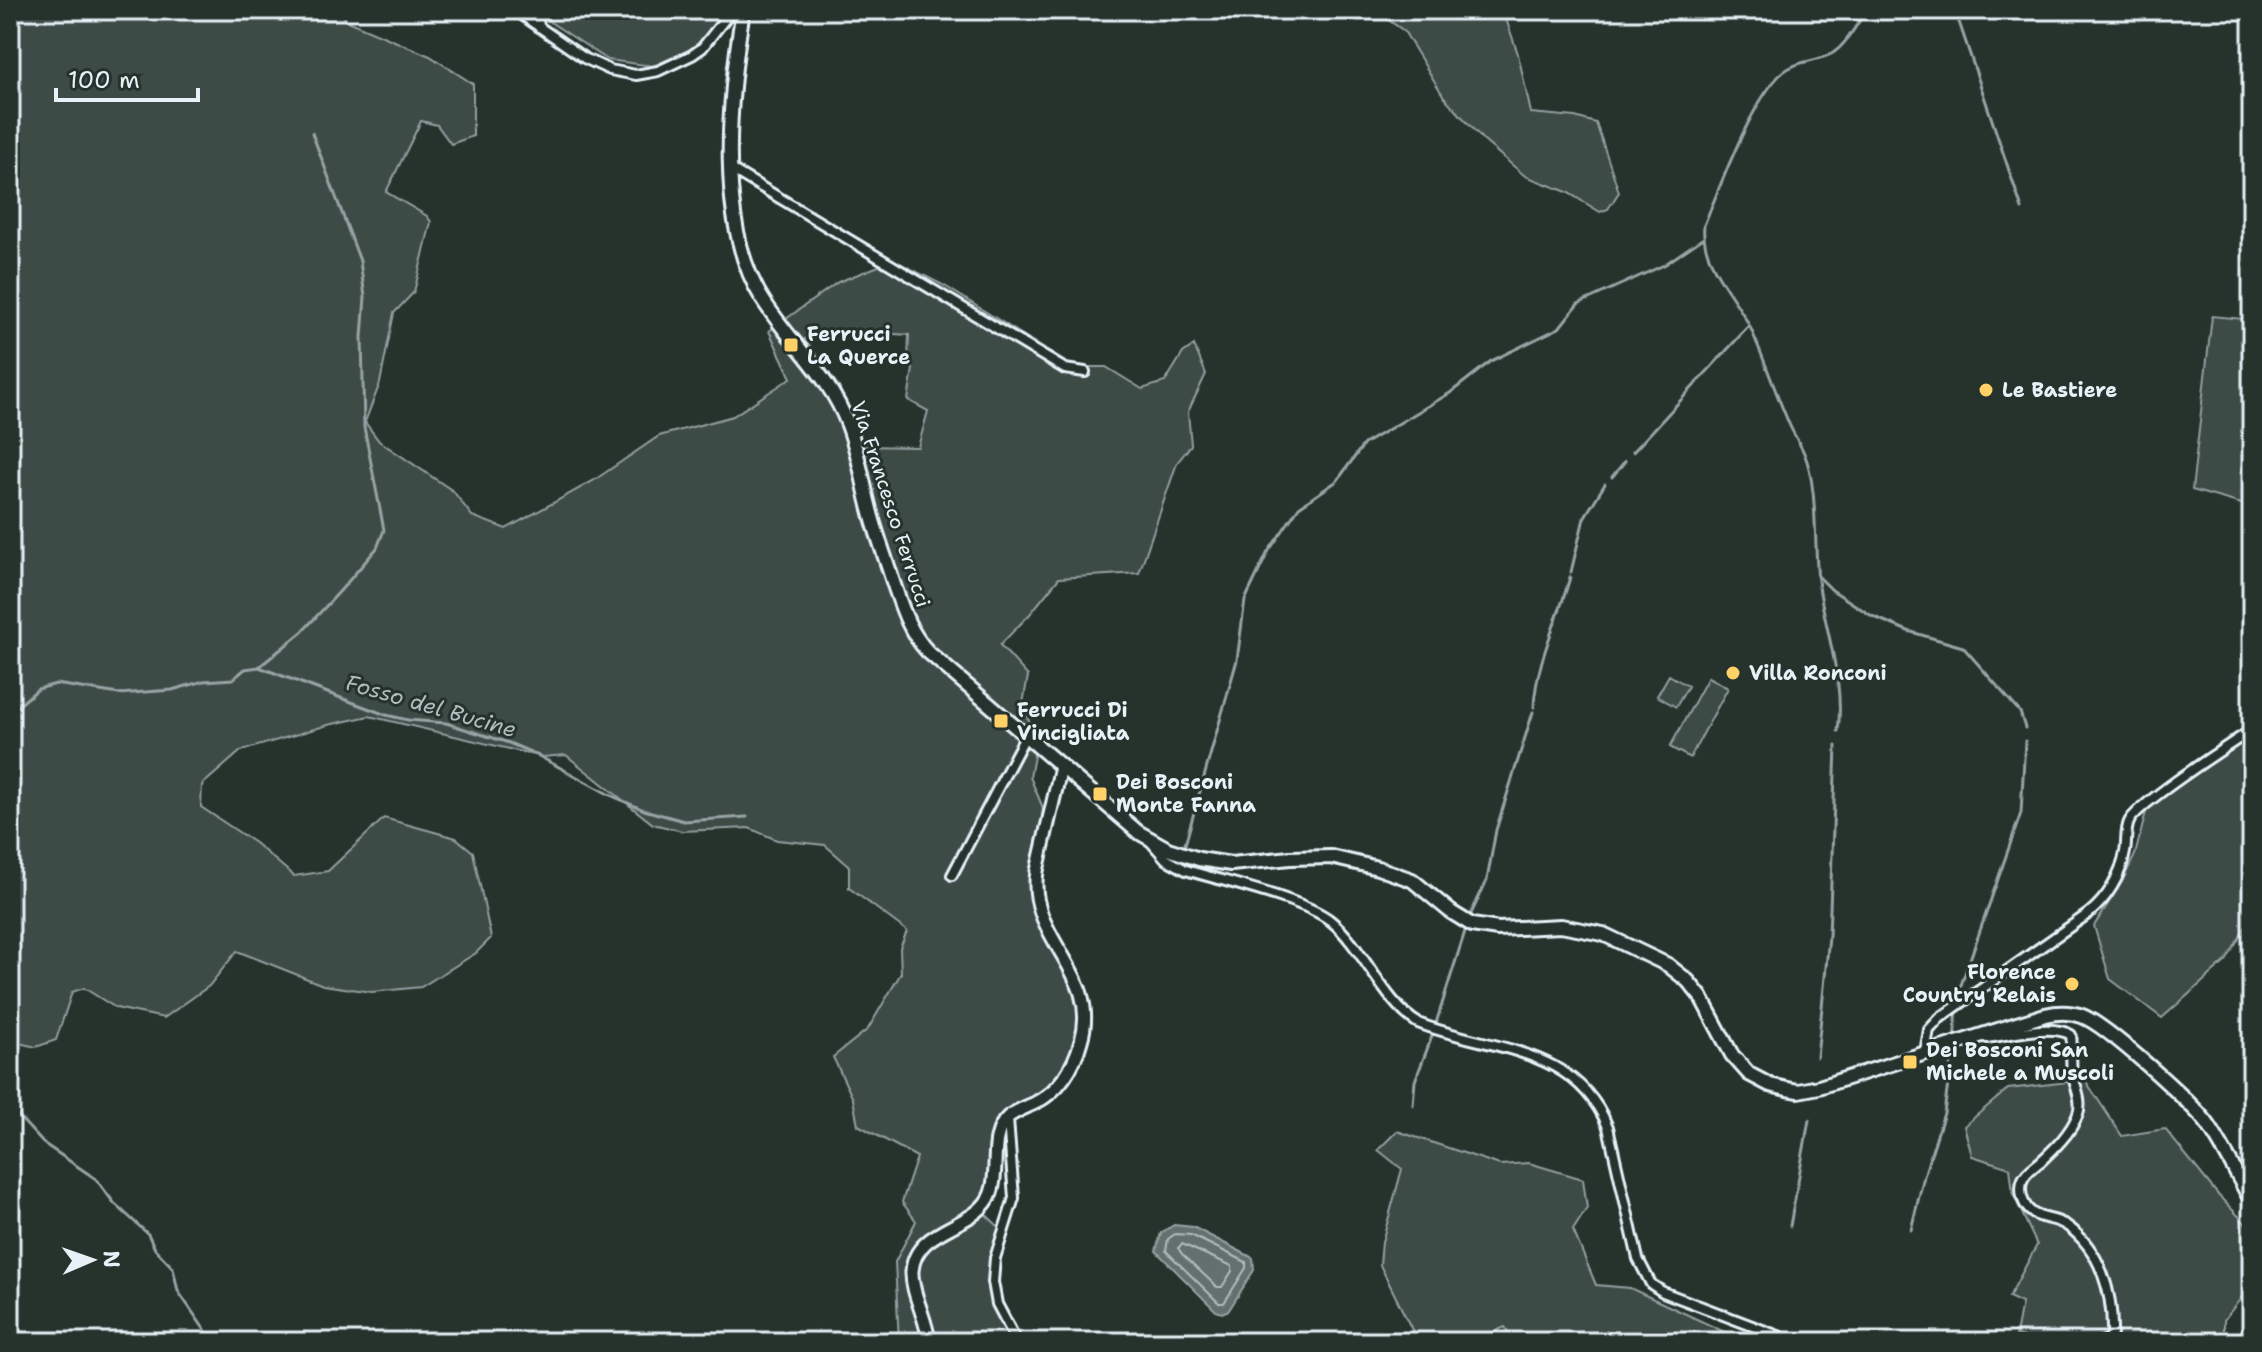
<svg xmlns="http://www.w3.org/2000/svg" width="2262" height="1352" viewBox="0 0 2262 1352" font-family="'Shantell Sans',sans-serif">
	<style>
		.green { fill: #3e4b47; stroke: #939ea0; stroke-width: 2; fill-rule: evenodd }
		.water { fill: #636f6d; stroke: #98a3a5; stroke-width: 2 }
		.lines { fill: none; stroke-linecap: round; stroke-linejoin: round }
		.shore { stroke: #b3bdc0; stroke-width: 2 }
		.stream { stroke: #98a3a5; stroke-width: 3 }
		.minor-casing { stroke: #e8f1f8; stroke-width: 14 }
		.tertiary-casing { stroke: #e8f1f8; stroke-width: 17 }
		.secondary-casing { stroke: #e8f1f8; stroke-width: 18 }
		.minor { stroke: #26332d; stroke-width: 8 }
		.tertiary { stroke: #26332d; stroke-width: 11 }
		.secondary { stroke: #26332d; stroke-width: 12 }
		.poi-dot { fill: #ffd166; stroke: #26332d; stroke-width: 3 }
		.labels { text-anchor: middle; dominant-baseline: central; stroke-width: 6; stroke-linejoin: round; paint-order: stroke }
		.poi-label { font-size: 20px; font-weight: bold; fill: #e8f1f8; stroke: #26332d; text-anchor: start }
		.street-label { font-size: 20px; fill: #e8f1f8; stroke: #26332d }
		.water-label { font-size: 22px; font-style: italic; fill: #b3bdc0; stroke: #26332d }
	</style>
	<rect width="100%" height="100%" fill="#26332d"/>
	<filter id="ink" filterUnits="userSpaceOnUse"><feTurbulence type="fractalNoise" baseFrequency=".0125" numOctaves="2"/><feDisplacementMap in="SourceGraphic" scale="16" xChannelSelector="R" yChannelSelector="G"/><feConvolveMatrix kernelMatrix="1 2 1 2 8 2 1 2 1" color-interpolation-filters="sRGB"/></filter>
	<g filter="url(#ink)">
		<path class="green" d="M10 10H339L347 21 430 56 473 84V136L451 144 437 125 421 121 386 192 427 216 431 222 414 292 394 313 380 383 365 422 379 441 453 491 472 516 506 529 593 481 659 436 733 416 791 378 769 331 838 282 894 260 945 286 1073 367H1106L1142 389 1165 382 1183 353 1194 345 1206 374 1188 412 1191 445 1177 463 1139 573 1059 578 1030 614 1000 645 1028 676 1022 709 1038 735 1030 777 1043 808 1034 886 1074 986 1082 1018 1071 1058 1051 1087 1010 1110 991 1169 987 1191 977 1206 999 1227C982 1285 985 1290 1013 1342H899L895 1262 916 1221 902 1202 917 1157 858 1125 853 1099 833 1057 868 1029 901 973 900 948 907 931 849 888V866L825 845 777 840 749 828 682 831 653 824 566 755 543 757 369 716 328 725 241 751 202 785 201 807 255 843 294 876 328 871 384 818 456 838 473 852 491 938 476 953 421 987 372 992 323 985 237 951 209 986 164 1018 116 1008 84 988 72 992 56 1040 36 1047 10 1041ZM864 332 909 335 908 360 913 369 908 400 928 411 918 447 862 446 839 387 805 339 819 333 863 334Z
			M532 10H728L699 46 653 66 608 60Z
			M1374 10H1503L1518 54 1531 113 1575 117 1596 123 1619 192 1608 209 1600 212 1567 192 1525 176 1484 141 1444 97 1404 31Z
			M2252 315V507L2192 490 2212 316 2244 319Z
			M1669 675 1688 686 1676 707 1657 696Z
			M1708 677 1728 688 1690 758 1670 747Z
			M2252 734V916L2226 961 2162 1018 2110 979 2094 926 2122 882 2135 855 2147 808Z
			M2085 1080 2122 1136 2165 1129 2219 1196 2252 1230V1284L2224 1320V1342H2040L2016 1335 2022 1303 2009 1297 2037 1245 2013 1194 2010 1168 1972 1156 1964 1126 2008 1089Z
			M1397 1131 1500 1165 1529 1163 1583 1179 1587 1208 1573 1230 1596 1285 1630 1288 1746 1342H1514L1505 1327 1470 1342H1418L1380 1265 1382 1242 1402 1169 1378 1150Z"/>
		<path class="water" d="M1174 1225 1193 1227 1253 1258 1254 1270 1229 1310 1222 1313 1216 1311 1156 1251 1161 1233Z"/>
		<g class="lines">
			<path class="shore" d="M1175 1234 1191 1235 1246 1262V1268L1224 1303H1219L1166 1251 1168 1239Z
				M1182 1244 1232 1266V1271L1222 1287H1217L1182 1254 1178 1248Z"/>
			<path class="stream" d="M1955 10 2022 209
				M1633 452 1749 326
				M1612 477 1625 461
				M1571 572 1584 518 1605 484
				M1818 576 1832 590 1872 616 1908 631 1963 647 2020 712 2025 728
				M259 667 302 632 340 591 377 548 384 530 364 427 362 337 365 297 360 261 312 133
				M10 707 18 706 38 689 56 684 119 694 132 693 172 690 204 681 233 679 245 669 259 667 386 715 408 720 446 723 509 743 535 754 610 795 644 810 684 821 747 817
				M1534 707C1536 661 1558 621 1570 577
				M1838 731C1845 680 1825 631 1818 580 1814 543 1818 485 1804 453 1800 444 1794 435 1790 426 1776 394 1765 361 1751 329 1736 296 1700 264 1704 225 1721 185 1751 101 1782 73 1797 60 1817 62 1833 53 1848 43 1856 24 1867 10
				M1184 848 1237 660 1245 600 1268 552 1299 507 1337 481 1364 444 1450 393 1491 361 1559 328 1578 304 1664 265 1702 239
				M1469 918 1487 880 1496 830 1533 712
				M1954 1040 1959 991 2021 813 2025 741
				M1817 1057 1829 937 1836 746
				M1413 1105 1415 1081 1431 1039 1467 925
				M10 1107 43 1143 96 1179 114 1203 148 1234 155 1249 173 1268 178 1291 213 1342
				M1790 1226 1809 1120
				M1911 1230 1924 1176 1944 1113 1953 1047"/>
			<defs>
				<path id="minor" d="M515 10 584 58 610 70 636 75 658 71 692 55 702 48 732 10
					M537 10 539 27
					M731 169 1065 369 1085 372
					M1152 843 1166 859 1186 870C1222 881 1304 899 1331 921 1363 947 1384 1003 1418 1023 1489 1051 1575 1045 1608 1127L1638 1259 1651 1284 1663 1292 1794 1342
					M952 875 1026 735
					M1987 1038C2009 1035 2052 1023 2071 1035 2073 1047 2070 1059 2072 1072 2074 1086 2083 1099 2078 1114 2071 1133 2054 1149 2040 1162 2034 1167 2026 1172 2023 1179 2020 1185 2021 1192 2022 1197 2029 1222 2050 1215 2066 1225 2101 1249 2113 1294 2112 1334L2109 1339 2102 1342
					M1925 1052 1929 1030 1940 1018 2088 914C2107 899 2121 876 2125 852 2127 843 2125 831 2129 822 2136 805 2226 747 2247 733
					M1008 1119 1014 1198 995 1258 993 1282 997 1304 1017 1342"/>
				<path id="tertiary" d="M929 1342C927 1319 911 1293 912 1271 915 1226 978 1229 991 1193 1000 1170 988 1136 1008 1117 1015 1111 1027 1107 1035 1103 1059 1091 1074 1067 1081 1041 1102 973 1026 938 1037 871L1061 767"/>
				<path id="secondary" d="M743 10C729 95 715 225 763 300 791 344 830 376 848 425 859 454 863 484 871 513 877 536 886 559 893 582 902 608 909 632 928 652L1138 832 1168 849 1199 859 1231 864 1290 858 1331 857 1378 868 1412 880 1451 912 1472 925 1498 929 1561 926 1603 934 1668 965 1688 981 1701 997 1732 1055 1749 1074 1770 1085 1787 1089 1798 1091 1819 1087 2045 1015C2058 1012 2071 1012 2082 1016 2105 1024 2195 1105 2209 1126 2225 1150 2238 1177 2252 1202"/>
			</defs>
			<use href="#minor" class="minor-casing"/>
			<use href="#tertiary" class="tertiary-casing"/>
			<use href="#secondary" class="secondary-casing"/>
			<use href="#minor" class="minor"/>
			<use href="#tertiary" class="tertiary"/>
			<use href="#secondary" class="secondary"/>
		</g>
	</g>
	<g class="poi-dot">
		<rect x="783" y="337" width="16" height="16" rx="4"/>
		<circle cx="1986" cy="390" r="8"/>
		<circle cx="1733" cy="673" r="8"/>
		<rect x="993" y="713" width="16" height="16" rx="4"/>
		<rect x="1092" y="786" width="16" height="16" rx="4"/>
		<circle cx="2072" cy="984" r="8"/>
		<rect x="1902" y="1054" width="16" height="16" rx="4"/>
	</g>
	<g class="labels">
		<g class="poi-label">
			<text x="807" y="334">Ferrucci<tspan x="807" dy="23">La Querce</tspan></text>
			<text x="2002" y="390">Le Bastiere</text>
			<text x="1749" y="673">Villa Ronconi</text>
			<text x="1017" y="710">Ferrucci Di<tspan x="1017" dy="23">Vincigliata</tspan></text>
			<text x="1116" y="782">Dei Bosconi<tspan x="1116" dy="23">Monte Fanna</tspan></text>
			<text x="2056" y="972" text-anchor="end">Florence<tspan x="2056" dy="23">Country Relais</tspan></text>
			<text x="1926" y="1050">Dei Bosconi San<tspan x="1926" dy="23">Michele a Muscoli</tspan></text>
		</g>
		<g class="street-label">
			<text transform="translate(891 504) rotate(72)">Via Francesco Ferrucci</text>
		</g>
		<g class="water-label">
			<text transform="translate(431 706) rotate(16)">Fosso del Bucine</text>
		</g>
	</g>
	<rect width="2262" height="1352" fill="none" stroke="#26332d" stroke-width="40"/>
	<rect x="20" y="20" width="2222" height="1312" fill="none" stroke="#e8f1f8" stroke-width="3" filter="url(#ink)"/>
	<g transform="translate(92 1260) rotate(88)" stroke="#26332d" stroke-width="6" paint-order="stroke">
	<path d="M0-6L14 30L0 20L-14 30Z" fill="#e8f1f8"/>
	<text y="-12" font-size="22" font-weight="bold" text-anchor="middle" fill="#e8f1f8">N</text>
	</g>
	<path d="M56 88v12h142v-12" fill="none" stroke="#e8f1f8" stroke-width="4"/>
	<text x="68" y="88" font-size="24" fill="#e8f1f8" stroke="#26332d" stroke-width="6" paint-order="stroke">100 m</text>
</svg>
